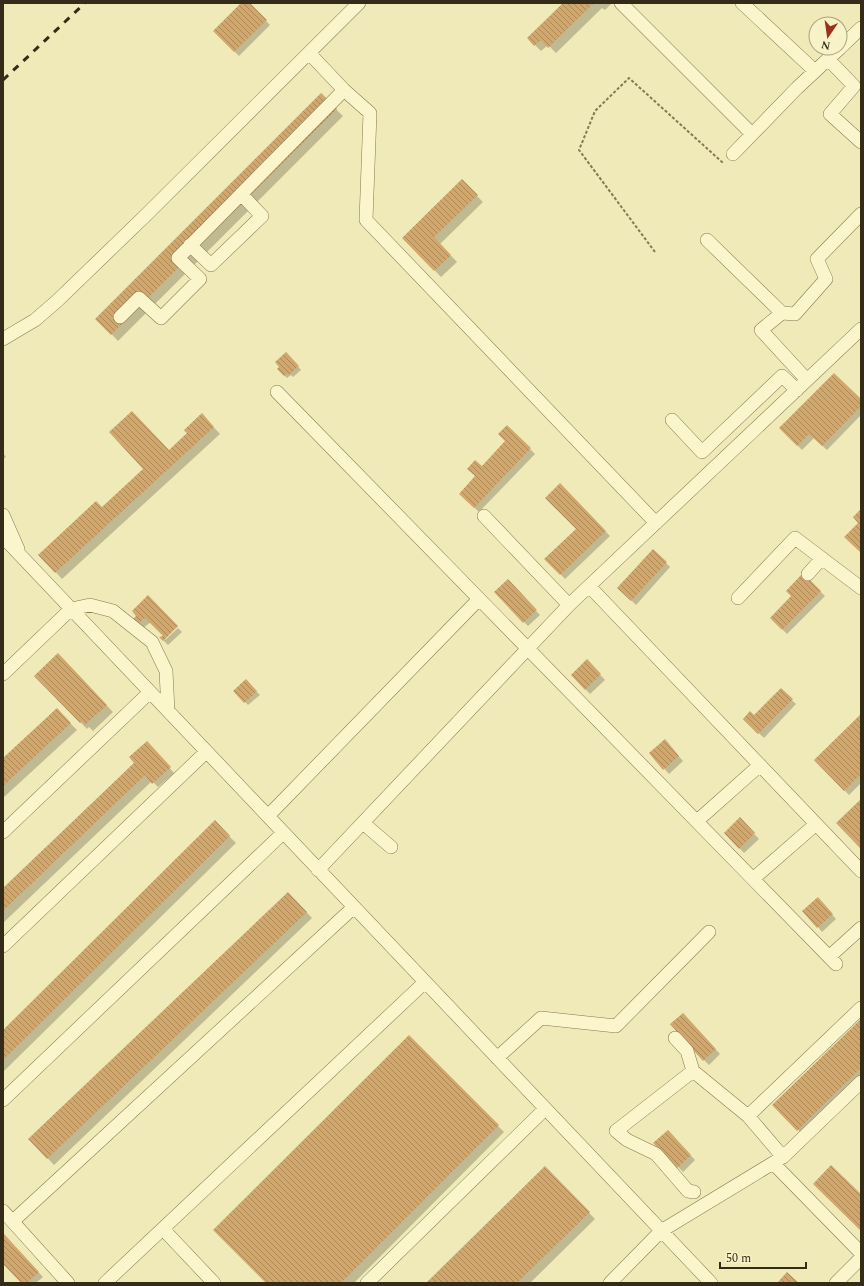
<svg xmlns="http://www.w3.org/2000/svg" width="864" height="1286" viewBox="0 0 864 1286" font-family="Spectral,serif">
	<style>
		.shadow { fill: #0003 }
		.building { fill: url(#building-back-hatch) }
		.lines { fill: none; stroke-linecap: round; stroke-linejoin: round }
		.minor-casing { stroke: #877753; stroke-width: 14 }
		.path { stroke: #877753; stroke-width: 2; stroke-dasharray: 3 2; stroke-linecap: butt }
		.minor { stroke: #fbf5cc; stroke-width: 13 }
		.rail { stroke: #352b19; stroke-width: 3; stroke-dasharray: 7 7; stroke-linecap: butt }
	</style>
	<defs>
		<pattern id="building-back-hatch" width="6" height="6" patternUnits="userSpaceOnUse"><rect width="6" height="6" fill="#d2a76b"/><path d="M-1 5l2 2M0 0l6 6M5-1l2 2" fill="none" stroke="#ab8857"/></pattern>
	</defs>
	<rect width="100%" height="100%" fill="#f0e9b8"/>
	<path class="shadow" d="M242 3H248L270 25 239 56 214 31Z
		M565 3H610L611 4 605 10 602 8 556 53 548 45 541 51 528 38Z
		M321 95 343 116 118 341 97 319Z
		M462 181 483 202 440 244 457 262 441 277 403 238Z
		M286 353 301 370 293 377 291 375 287 378 278 369Z
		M861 400V415L827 450 814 438 802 450 780 428Z
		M208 421 220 434 62 579 40 555 102 508 169 451Z
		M507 426 535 454 479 512 460 494 476 476 482 467 507 441Z
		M3 453 6 457 3 459Z
		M560 485 610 536 565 579 546 559 577 530Z
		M666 563 670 567 636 605 619 588Z
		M803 575 825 596 787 634 771 618 793 596Z
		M508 581 540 615 528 626 524 622Z
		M148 597 177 626 164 638 165 640 178 628 182 632 168 645 161 638 165 636 151 622 143 628 134 619 137 616 133 611Z
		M64 661 113 712 93 731 89 727 87 729 36 676Z
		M587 661 605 680 590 694 572 675Z
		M246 681 260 695 248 705 235 691Z
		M781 690 796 704 764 738 744 719 754 717Z
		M861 715V783L849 795 815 760Z
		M63 716 77 730 3 798V759Z
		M669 745 683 761 669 774 650 753Z
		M151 747 174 773 158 787 152 781 3 923V889Z
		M740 819 759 839 744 853 725 833Z
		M215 822 236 843 3 1072V1031Z
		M288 893 312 918 54 1165 29 1139Z
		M822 903 836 919 822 932 818 927Z
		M688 1019 720 1054 709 1065 704 1060Z
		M861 1020V1077L802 1134 774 1105Z
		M409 1037 504 1132 354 1283H267Z
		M668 1131 695 1160 683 1172 655 1143Z
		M545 1168 595 1219 530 1283H427Z
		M3 1234 43 1277 36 1283H22L3 1262Z"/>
	<path class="building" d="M241 3H250L267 20 234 52 213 31Z
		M563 3H594L548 48 541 40 534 46 527 38Z
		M321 93 337 109 111 335 95 319Z
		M462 179 478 195 434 237 451 255 434 271 402 238Z
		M286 352 299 366 289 375 288 373 284 376 277 369 279 367 275 362Z
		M834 373 861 399V406L822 446 809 434 797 446 779 428Z
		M132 411 169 450 187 433 184 430 202 413 214 427 55 573 38 555 96 501 102 507 143 469 109 432Z
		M507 425 531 448 474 508 459 494 475 476 467 469 475 460 482 466 505 441 498 434Z
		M560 483 606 531 560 575 544 559 576 529 545 498Z
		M861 509V553L844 537 858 523 853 517Z
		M653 549 667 562 631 601 617 588Z
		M803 573 821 591 782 630 770 618 791 596 786 591Z
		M508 579 537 610 523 623 494 592Z
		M148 595 178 626 163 641 159 637 163 636 145 618 138 624 133 619 136 616 132 611Z
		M58 653 107 705 85 725 82 721 80 723 34 676Z
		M587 659 601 674 585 690 571 675Z
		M246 679 257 691 244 703 233 691Z
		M781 688 793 699 758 734 743 719 750 711 754 715Z
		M57 708 71 723 3 786V758Z
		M861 714V774L844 791 814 760Z
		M665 739 679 756 663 770 649 753Z
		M147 741 171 767 152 784 145 775 3 911V888L134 763 129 757Z
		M861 799V849L836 823Z
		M740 817 755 833 739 849 724 833Z
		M215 820 230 836 3 1060V1030Z
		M288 892 307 912 47 1159 28 1139Z
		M818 897 833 914 817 928 802 911Z
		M683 1013 716 1049 703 1061 670 1024Z
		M861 1019V1068L797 1131 772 1105Z
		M409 1035 499 1125 341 1283H266L213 1230Z
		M668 1130 691 1155 677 1168 653 1143Z
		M831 1165 861 1194V1231L813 1184Z
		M545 1166 590 1212 517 1283H426Z
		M3 1233 39 1272 27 1283H21L3 1264Z
		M787 1272 799 1283H777Z"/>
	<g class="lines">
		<defs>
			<path id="minor" d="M621 3 752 134
				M742 3 815 71
				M840 48 861 28
				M309 53 344 90 370 113 366 220 656 523
				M828 59 854 86 830 114 861 142
				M733 154 797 88 840 48
				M707 240 782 313 795 314 826 279 817 259 861 214
				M190 245 211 265 262 216 241 194
				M782 313 761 330 807 380
				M120 317 139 298 161 318 200 279 178 258 344 90
				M3 339 35 320 57 301 145 216 359 3
				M277 392 836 964
				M672 420 702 452 782 376 797 390
				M3 515 18 549
				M484 516 569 605
				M3 537 711 1283
				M808 574 822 558
				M589 586 861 871
				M738 598 795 538 861 588
				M3 674 71 609 90 605 113 611 152 642 166 671 168 711
				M268 816 479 599
				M697 821 760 765
				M363 823 391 847
				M3 832 150 692
				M318 870 569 605 861 329
				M753 879 816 824
				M3 946 206 752
				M829 957 861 928
				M675 1038 687 1051 693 1071
				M497 1058 541 1018 616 1026 709 932
				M3 1100 283 833
				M748 1116 861 1008
				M773 1163 861 1253
				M694 1192 688 1191 656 1154 627 1140 616 1131 693 1071 748 1116 783 1157
				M3 1211 68 1283
				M13 1221 354 907
				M163 1229 214 1283
				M105 1283 425 982
				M367 1283 545 1109
				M610 1283 661 1231 783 1157 861 1082
				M836 1283 861 1258"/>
		</defs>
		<use href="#minor" class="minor-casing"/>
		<path class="path" d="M655 252 579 150 595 111 629 78 722 162 724 160"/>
		<use href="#minor" class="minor"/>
		<path class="rail" d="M3 80 85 3"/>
	</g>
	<rect width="864" height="1286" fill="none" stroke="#352b19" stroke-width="8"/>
	<g transform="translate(828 36) rotate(193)"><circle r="19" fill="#f8f2c8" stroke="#aaa282"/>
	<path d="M0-3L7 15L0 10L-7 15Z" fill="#9a321f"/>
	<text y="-6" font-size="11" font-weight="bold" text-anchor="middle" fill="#352b19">N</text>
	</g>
	<path d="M720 1262v6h86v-6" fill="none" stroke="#352b19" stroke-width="2"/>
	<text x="726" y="1262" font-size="12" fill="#352b19" stroke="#f8f2c8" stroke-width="3" paint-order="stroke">50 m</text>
</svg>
